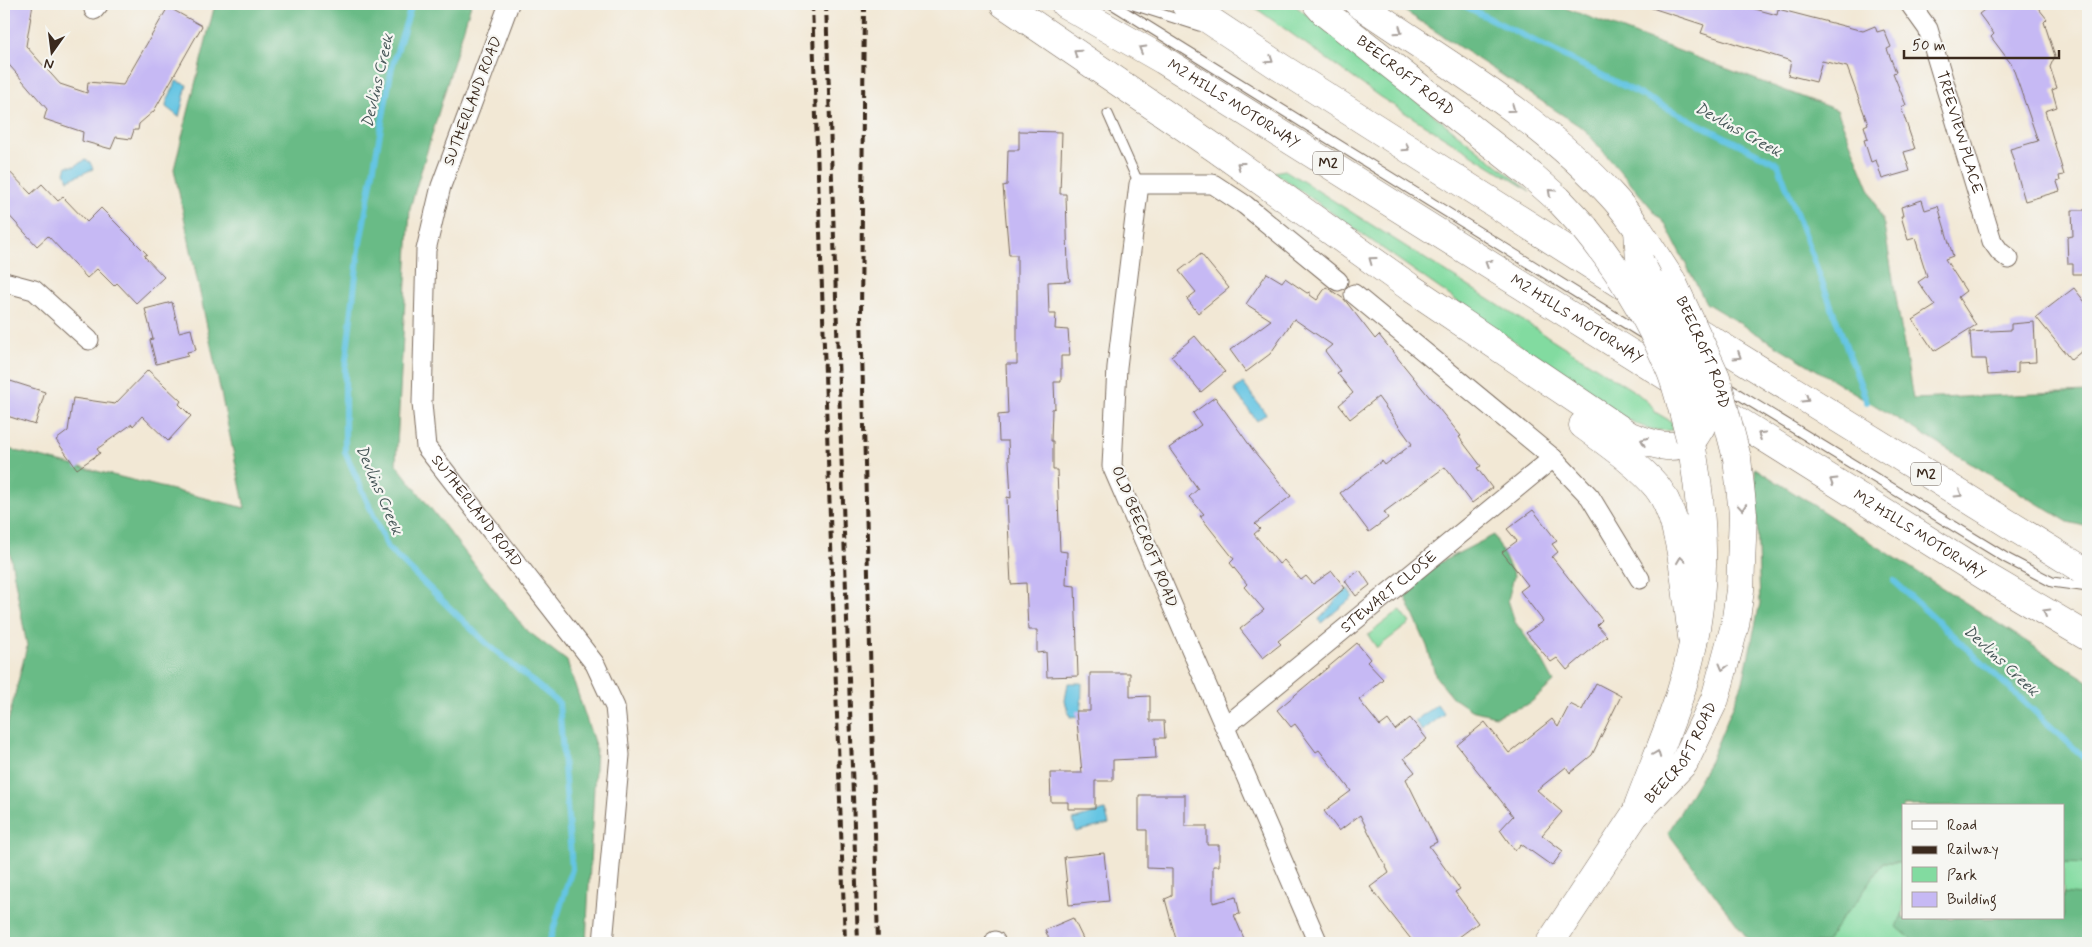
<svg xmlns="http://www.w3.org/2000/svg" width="2092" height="947" viewBox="0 0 2092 947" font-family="Mynerve,sans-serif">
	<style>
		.green { fill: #82dba0; stroke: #5e825f }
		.forest { fill: #69bb86; stroke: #527252 }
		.water { fill: #65c5e3; stroke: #507880 }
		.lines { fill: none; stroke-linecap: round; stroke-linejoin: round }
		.stream { stroke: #65c5e3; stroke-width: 6 }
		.building { fill: #c6b9f4 }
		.service-casing { stroke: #7b6c5e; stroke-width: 11 }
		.minor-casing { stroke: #7b6c5e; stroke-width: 21 }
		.primary-casing { stroke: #7b6c5e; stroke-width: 29 }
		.motorway-casing { stroke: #7b6c5e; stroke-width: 29 }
		.service { stroke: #fff; stroke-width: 9 }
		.minor { stroke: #fff; stroke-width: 19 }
		.primary { stroke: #fff; stroke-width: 28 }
		.motorway { stroke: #fff; stroke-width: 28 }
		.rail { stroke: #3b2a1e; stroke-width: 4; stroke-dasharray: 8 4; stroke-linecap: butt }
		.primary-bridge-casing { stroke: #7b6c5e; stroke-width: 29; stroke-linecap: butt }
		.motorway-bridge-casing { stroke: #7b6c5e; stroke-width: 29; stroke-linecap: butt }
		.primary-bridge { stroke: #fff; stroke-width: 28 }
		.motorway-bridge { stroke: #fff; stroke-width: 28 }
		.oneway { stroke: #a79f9a }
		.labels { text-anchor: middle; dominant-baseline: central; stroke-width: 4.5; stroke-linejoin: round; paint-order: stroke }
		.shield { fill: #f6f6f2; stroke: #73675e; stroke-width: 1 }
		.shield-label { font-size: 14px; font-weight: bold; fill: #3b2a1e }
		.street-label { font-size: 15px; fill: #3b2a1e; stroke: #f6f6f2 }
		.water-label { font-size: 16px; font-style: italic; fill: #485859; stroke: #f6f6f2 }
	</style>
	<rect width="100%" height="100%" fill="#f6f6f2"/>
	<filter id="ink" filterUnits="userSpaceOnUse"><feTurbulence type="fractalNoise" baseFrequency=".02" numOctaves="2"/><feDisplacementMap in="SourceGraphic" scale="10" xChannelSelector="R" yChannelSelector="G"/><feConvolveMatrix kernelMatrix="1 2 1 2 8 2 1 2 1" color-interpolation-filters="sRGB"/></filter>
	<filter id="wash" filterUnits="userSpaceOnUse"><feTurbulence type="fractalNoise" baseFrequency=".0096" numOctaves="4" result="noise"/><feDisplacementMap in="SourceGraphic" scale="20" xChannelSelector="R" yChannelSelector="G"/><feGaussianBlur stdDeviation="1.12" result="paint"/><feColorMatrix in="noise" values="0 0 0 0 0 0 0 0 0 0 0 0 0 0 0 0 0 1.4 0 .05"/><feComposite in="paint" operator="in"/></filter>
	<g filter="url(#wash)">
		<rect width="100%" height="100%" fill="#f2e8d5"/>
		<path class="green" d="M1250 4H1293L1530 191 1380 97Z
			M1285 170 1637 393 1654 408 1655 412 1672 422V430C1647 433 1630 421 1609 408L1274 172Z
			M1400 610 1410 623 1377 648 1368 635Z
			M1883 862H1903V918H2063V863L2088 864V943H1756Z"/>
		<path class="forest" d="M215 4H471L410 208 396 464 525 629 567 661 596 748 586 943H4V738L27 646 4 521V448L245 508 174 169Z
			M1394 4H1554L1837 110 1884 225 1913 399 2088 392V527L2068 522 1706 303 1665 224 1584 129Z
			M1755 468 2088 681V864L2063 863V806H1903V862H1883L1858 900 1842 918 1825 943H1751L1668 833 1710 761 1743 682 1760 603Z
			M1494 535 1514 576 1508 600 1515 622 1541 658 1554 682 1529 704 1495 716 1471 710 1452 697 1436 677 1427 646 1401 587 1439 563Z
			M2063 893 2088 896V943H1916L1897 927 1903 912V918H2063Z"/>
		<path class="water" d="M176 81 187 85 179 117 166 107C166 98 174 90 176 81Z
			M85 160 90 162 93 169 68 180 65 172 67 166H75Z
			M1243 383 1266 414 1257 421 1234 390Z
			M1348 589 1353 597 1321 623 1319 619C1330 609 1336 598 1348 589Z
			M1068 683H1082L1081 716 1070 717 1065 701Z
			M1437 704 1444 714 1422 731 1415 721Z
			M1105 810 1109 824 1076 832 1073 820Z"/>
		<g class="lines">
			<path class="stream" d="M412 4 392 67 359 249 345 369V452L388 548 486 643 559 703 572 869 549 943
				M1461 4 1778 164 1867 402
				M1894 581 2088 761"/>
		</g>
		<g id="blocks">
			<path class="building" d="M4 4H33L26 46 60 84 87 93 88 82 123 85 168 7 202 26 154 111 139 124 138 130H134L131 139 116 137 111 149 82 141 83 132 44 119 47 109 4 59Z
				M1650 4H1737L1777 15 1778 9 1863 31 1875 26 1877 32 1884 30 1891 47 1887 49 1896 72 1893 73 1906 105 1901 107 1915 149 1904 152 1910 171 1882 179 1876 160 1871 162 1864 140 1868 139 1864 126 1868 124 1847 67 1822 61 1816 82 1788 75 1791 61 1701 33 1704 25 1649 7Z
				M1992 4H2035L2047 19 2044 22 2055 56 2050 67 2057 88 2052 90 2057 107 2045 111 2064 175 2059 176 2060 181 2057 182 2060 191 2025 201 2010 149 2038 141 2012 65 1991 37 1994 34 1979 14Z
				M1019 131 1062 132 1060 194H1066L1068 268 1070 281 1048 282 1049 314H1056L1055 329 1068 330 1070 356H1061V382H1054L1055 408 1052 409 1051 441H1053V470H1057L1060 551 1067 552 1066 585 1075 586 1078 676 1047 677 1046 652 1037 653V630H1028L1026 583 1011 584 1008 522 1007 497 1011 498 1008 441H999L998 415 1008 414 1006 364H1017V255H1009L1003 186 1007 185 1008 150H1019Z
				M4 166 31 194 42 184 58 201 63 197 87 222 101 208 147 254 144 256 164 277 136 303 117 283 114 286 97 269 87 278 48 236 37 246 4 210Z
				M1922 200 1925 210 1938 206 1953 256 1945 259 1966 291 1958 297 1976 325 1934 351 1913 320 1935 306 1918 282 1927 276 1915 238 1908 240 1901 216H1903L1901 207Z
				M2072 210H2088V274H2073V264H2068L2067 237 2073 236Z
				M1201 254 1229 288 1198 313 1187 299 1196 292 1179 271Z
				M1267 273 1282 282 1285 278 1307 293 1310 292V295L1317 300 1326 287 1344 299 1375 339 1379 335 1461 436 1459 437 1481 466 1477 468 1492 488 1472 503 1445 467 1384 512 1388 518 1369 532 1340 493 1382 461 1385 465 1412 444 1378 397 1350 419 1339 405 1353 393 1337 373 1340 371 1325 351 1332 345 1294 319 1270 354 1246 372 1230 350 1271 320 1246 304Z
				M2074 288 2088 306V346L2071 360 2036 317Z
				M172 302 179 332 191 329 196 350 187 352 188 356 156 364 150 340 153 339 145 309Z
				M2034 322 2036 362 2018 363V373L1988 375 1986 359H1972L1970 332 2011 330V324Z
				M1195 336 1225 372 1201 392 1171 356Z
				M148 370 181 401 179 404 191 416 168 441 142 416 133 426 132 424 97 449 100 453 77 469 56 440 68 431 73 398 115 404Z
				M4 379 45 392 35 425 4 415Z
				M1215 397 1253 450 1291 496 1255 524 1260 529 1254 534 1279 564 1284 560 1301 580 1306 576 1313 584 1332 571 1345 588 1278 641 1281 644 1263 658 1240 629 1264 610 1244 587 1247 584 1230 563 1234 559 1200 516 1204 514 1189 497 1198 489 1169 448 1201 425 1193 413Z
				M1533 510 1557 541 1552 544 1558 552 1552 557 1602 620 1597 625 1607 636 1567 670 1557 658 1551 662 1526 633 1543 621 1520 591 1528 585 1502 552 1517 541 1507 529Z
				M1360 570 1370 585 1356 596 1345 581Z
				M1357 643 1370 659 1367 662 1383 679 1359 700 1380 726 1388 720 1395 730 1410 718 1427 739 1404 758 1415 772 1406 779 1437 842 1429 846 1460 889 1455 892 1478 923 1451 943H1414L1370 887 1389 873 1360 815 1339 831 1324 811 1351 791 1319 750 1316 752 1295 724 1291 727 1277 710Z
				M1090 673H1130V697L1150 696V721H1164L1165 738H1155L1156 758 1113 760V781H1095V809H1068V802H1051L1050 773H1082L1076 711H1090Z
				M1596 683 1621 696 1592 755 1570 773 1566 767 1537 790 1562 812 1542 835 1563 851 1552 866 1521 844 1515 851 1500 830 1513 816 1457 745 1485 722 1509 753 1552 719 1558 727 1570 704 1582 710Z
				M1139 795H1185V826H1207V845H1219V866H1213V903L1236 897 1240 914 1234 915 1246 943H1177L1165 899 1172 896V869L1147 868V830H1139Z
				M1104 853 1109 901 1069 905 1064 857Z
				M1073 918 1085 943H1051L1045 930Z"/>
		</g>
	</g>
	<g filter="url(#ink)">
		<use href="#blocks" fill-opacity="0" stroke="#7b6c5e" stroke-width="1"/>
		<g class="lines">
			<defs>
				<path id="service" d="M1112 4 1646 336
					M1130 4 1199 26
					M1108 114 1139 184
					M1725 386 2006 558 2052 582 2088 587"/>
				<g id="minor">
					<path id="s1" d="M509 4 441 186 426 250 422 403 426 447 595 664 615 707 620 755 603 943"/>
					<path id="s2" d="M1910 4 1928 29 1992 241 2000 252 2009 259"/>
					<path d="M94 10 99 4"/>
					<path d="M4 282 34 290 89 340"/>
					<path d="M1354 294 1553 458 1590 497 1640 579"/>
					<path id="s3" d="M1226 726 1553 458"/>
					<path d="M995 943V941"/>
					<path d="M1318 943 1112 466 1117 367 1139 184H1213L1245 205 1338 281"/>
				</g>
				<g id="primary">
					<path id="s4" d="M1317 4 1325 13 1532 176 1558 199 1585 228"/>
					<path d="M1359 4C1446 64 1542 118 1613 197 1636 222 1653 253 1672 281"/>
					<path d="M1638 806C1652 768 1669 730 1681 691 1708 604 1707 526 1690 438"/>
					<path id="s5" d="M1550 943 1634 816 1684 763 1715 699 1735 625 1740 590 1743 514 1737 458"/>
				</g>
				<g id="motorway">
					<path d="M1004 4 1215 148 1411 288 1630 436C1652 444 1671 452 1693 440"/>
					<path id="s6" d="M1065 4 1163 60 1985 576 2088 637"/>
					<path d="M1185 4 1280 67 1632 291"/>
					<path d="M1638 229 1640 262"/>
					<path d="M1684 323 2088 573"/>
					<path d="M1583 425C1607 443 1638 464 1657 487 1684 521 1686 600 1693 643"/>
				</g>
			</defs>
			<use href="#service" class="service-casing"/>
			<use href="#minor" class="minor-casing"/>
			<use href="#primary" class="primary-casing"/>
			<use href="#motorway" class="motorway-casing"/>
			<use href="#service" class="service"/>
			<use href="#minor" class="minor"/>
			<use href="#primary" class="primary"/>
			<use href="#motorway" class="motorway"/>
			<path class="rail" d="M812 4 845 943
				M826 4 858 943
				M864 4 861 315 878 943"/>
			<defs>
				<g id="primary-bridge">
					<path d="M1585 228C1620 271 1650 320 1671 372 1679 393 1684 416 1690 438"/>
					<path id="s7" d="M1672 281 1716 377 1737 458"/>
				</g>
				<path id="motorway-bridge" d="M1640 262C1655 291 1711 391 1704 420 1703 426 1696 434 1693 440"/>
			</defs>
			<use href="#primary-bridge" class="primary-bridge-casing"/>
			<use href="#motorway-bridge" class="motorway-bridge-casing"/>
			<use href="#primary-bridge" class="primary-bridge"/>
			<use href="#motorway-bridge" class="motorway-bridge"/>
		</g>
		<defs><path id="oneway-chevron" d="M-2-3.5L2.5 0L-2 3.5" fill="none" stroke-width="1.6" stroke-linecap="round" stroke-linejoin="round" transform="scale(1.25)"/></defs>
		<g class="oneway">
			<use href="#oneway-chevron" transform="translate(1399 31) rotate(34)"/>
			<use href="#oneway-chevron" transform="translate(1142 49) rotate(-150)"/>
			<use href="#oneway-chevron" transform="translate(1077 53) rotate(-146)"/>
			<use href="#oneway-chevron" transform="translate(1270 60) rotate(34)"/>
			<use href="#oneway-chevron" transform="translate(1512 109) rotate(36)"/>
			<use href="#oneway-chevron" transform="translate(1406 148) rotate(33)"/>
			<use href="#oneway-chevron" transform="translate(1240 165) rotate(-144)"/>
			<use href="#oneway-chevron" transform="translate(1551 192) rotate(-138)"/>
			<use href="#oneway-chevron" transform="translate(1372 260) rotate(-144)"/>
			<use href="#oneway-chevron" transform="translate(1488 263) rotate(-148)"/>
			<use href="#oneway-chevron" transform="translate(1738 356) rotate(32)"/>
			<use href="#oneway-chevron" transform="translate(1806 399) rotate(32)"/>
			<use href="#oneway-chevron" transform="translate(1761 435) rotate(-148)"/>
			<use href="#oneway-chevron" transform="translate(1644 441) rotate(-158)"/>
			<use href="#oneway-chevron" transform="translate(1833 481) rotate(-148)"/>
			<use href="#oneway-chevron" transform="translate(1959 494) rotate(32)"/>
			<use href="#oneway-chevron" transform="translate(1742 507) rotate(85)"/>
			<use href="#oneway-chevron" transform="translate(1681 560) rotate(-98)"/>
			<use href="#oneway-chevron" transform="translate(2046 612) rotate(-150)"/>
			<use href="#oneway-chevron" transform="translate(1723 667) rotate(105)"/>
			<use href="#oneway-chevron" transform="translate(1657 754) rotate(-69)"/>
		</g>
	</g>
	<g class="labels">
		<g class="shield">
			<rect x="1313" y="151.5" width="30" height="23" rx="4"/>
			<rect x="1911" y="462.5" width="30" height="23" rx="4"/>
		</g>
		<g class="shield-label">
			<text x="1328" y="163">M2</text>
			<text x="1926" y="474">M2</text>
		</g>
		<g class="street-label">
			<text stroke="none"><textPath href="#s4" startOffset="114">BEECROFT ROAD</textPath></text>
			<text transform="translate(473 101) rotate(-69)">SUTHERLAND ROAD</text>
			<text stroke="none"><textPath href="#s6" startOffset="196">M2 HILLS MOTORWAY</textPath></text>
			<text stroke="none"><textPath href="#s2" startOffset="139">TREEVIEW PLACE</textPath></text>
			<text stroke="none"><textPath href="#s6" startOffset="601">M2 HILLS MOTORWAY</textPath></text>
			<text stroke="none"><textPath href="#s7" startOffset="78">BEECROFT ROAD</textPath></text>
			<text stroke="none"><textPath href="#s1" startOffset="539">SUTHERLAND ROAD</textPath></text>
			<text stroke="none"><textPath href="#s6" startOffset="1006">M2 HILLS MOTORWAY</textPath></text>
			<text transform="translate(1144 537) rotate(68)">OLD BEECROFT ROAD</text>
			<text stroke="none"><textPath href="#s3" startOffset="211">STEWART CLOSE</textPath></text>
			<text stroke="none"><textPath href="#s5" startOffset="232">BEECROFT ROAD</textPath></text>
		</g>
		<g class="water-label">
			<text transform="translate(378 81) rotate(-77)">Devlins Creek</text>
			<text transform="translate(1738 130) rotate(29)">Devlins Creek</text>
			<text transform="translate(379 490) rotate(67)">Devlins Creek</text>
			<text transform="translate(2001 661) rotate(43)">Devlins Creek</text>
		</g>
	</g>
	<rect width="2092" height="947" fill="none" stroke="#f6f6f2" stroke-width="20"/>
	<rect x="1902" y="804" width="162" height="115" fill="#f6f6f2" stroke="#aba49d"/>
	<rect x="1912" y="821" width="25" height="8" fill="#ffffff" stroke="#aba49d"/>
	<text x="1947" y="830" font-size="15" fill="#3b2a1e">Road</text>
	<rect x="1912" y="846" width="25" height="8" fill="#3b2a1e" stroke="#aba49d"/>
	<text x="1947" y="854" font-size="15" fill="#3b2a1e">Railway</text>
	<rect x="1912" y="867" width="25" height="15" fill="#82dba0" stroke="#aba49d"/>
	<text x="1947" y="880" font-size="15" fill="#3b2a1e">Park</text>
	<rect x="1912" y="892" width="25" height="15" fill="#c6b9f4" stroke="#aba49d"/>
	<text x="1947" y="904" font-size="15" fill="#3b2a1e">Building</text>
	<g transform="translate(52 52) rotate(194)" stroke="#f6f6f2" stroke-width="4" paint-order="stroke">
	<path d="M0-4L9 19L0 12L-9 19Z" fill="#3b2a1e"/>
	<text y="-8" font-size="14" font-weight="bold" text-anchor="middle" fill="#3b2a1e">N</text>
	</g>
	<path d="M1904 50v8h155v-8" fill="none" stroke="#3b2a1e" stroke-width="2.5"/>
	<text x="1912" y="50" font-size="15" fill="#3b2a1e" stroke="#f6f6f2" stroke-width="4" paint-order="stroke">50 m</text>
</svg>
